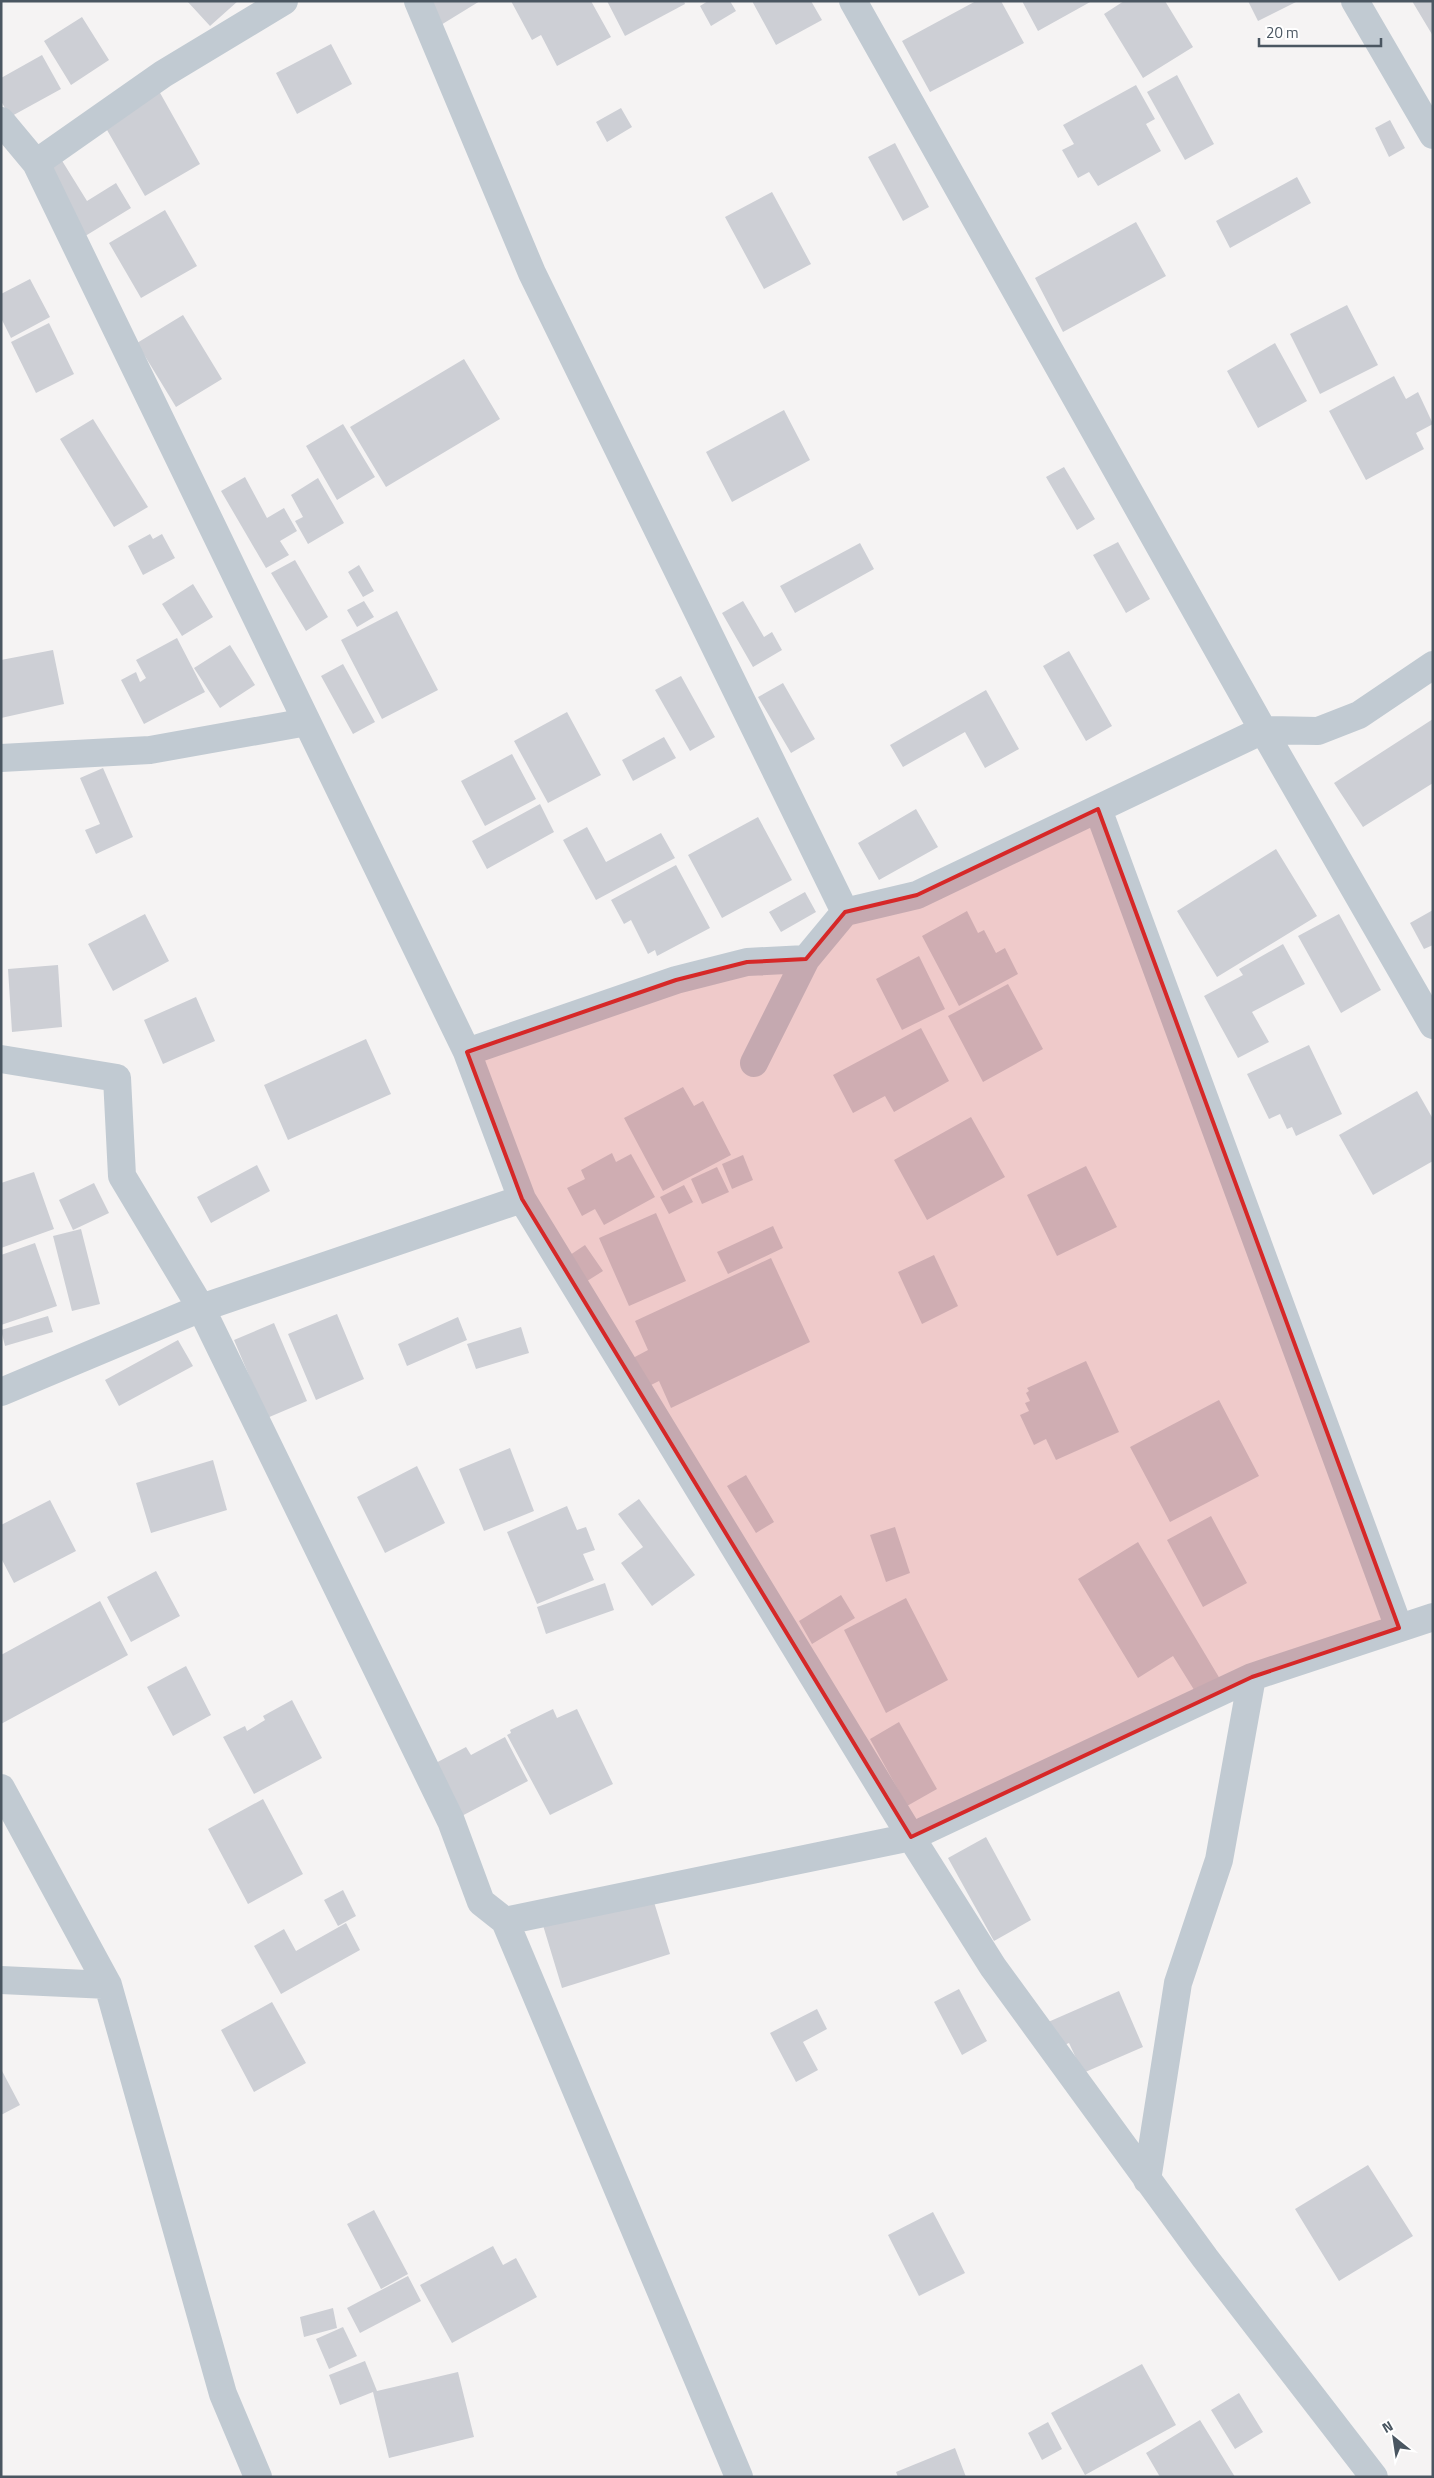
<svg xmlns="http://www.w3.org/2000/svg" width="1434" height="2478" viewBox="0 0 1434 2478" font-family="'Titillium Web',sans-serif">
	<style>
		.building { fill: #cdcfd5 }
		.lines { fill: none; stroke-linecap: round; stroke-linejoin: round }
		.street { stroke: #c1cad2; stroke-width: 28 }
		.marked { fill: #d62828; fill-opacity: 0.2; stroke: #d62828; stroke-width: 4; stroke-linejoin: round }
	</style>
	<rect width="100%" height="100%" fill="#f5f3f3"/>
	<path class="building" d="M187 1H238L210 26Z
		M424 1H480L436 28Z
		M511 1H591L611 37 557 66 541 35 532 40Z
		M607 1H684L685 4 625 36Z
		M708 1H730L736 11 711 26 700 6Z
		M752 1H811L822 20 776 45Z
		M976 1H1001L1024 43 930 92 902 41Z
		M1022 1H1092L1038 31Z
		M1124 1H1165L1193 47 1143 78 1104 14Z
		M1248 1H1298L1258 21Z
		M1412 1H1433V36Z
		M82 17 109 60 71 85 44 41Z
		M331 44 352 84 297 114 276 73Z
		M42 55 61 89 10 117 1 101V78Z
		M1177 75 1214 144 1185 160 1147 92Z
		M1136 85 1155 119 1146 124 1161 151 1098 186 1089 172 1078 178 1062 150 1074 144 1063 125Z
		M159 91 200 164 145 196 103 123Z
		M621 108 632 127 607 142 596 122Z
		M1390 120 1405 148 1389 157 1375 128Z
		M895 143 929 207 903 221 868 157Z
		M56 151 87 201 116 183 131 208 82 238 37 163Z
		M1297 177 1311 203 1230 248 1216 221Z
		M772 192 811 264 764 289 725 217Z
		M165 210 197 266 141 298 109 243Z
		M1136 222 1166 276 1063 332 1035 278Z
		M30 279 50 317 11 338 1 318V294Z
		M1347 305 1378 365 1320 394 1290 334Z
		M183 315 222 379 176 407 137 343Z
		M49 323 74 374 36 393 11 342Z
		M1275 343 1307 401 1258 428 1227 371Z
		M464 359 500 419 386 487 350 427Z
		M1394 376 1406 399 1418 392 1433 424 1416 433 1424 449 1366 480 1329 411Z
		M784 410 810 460 732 502 706 452Z
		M93 419 148 507 114 527 60 439Z
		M343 424 375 477 337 500 306 446Z
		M1064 467 1095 519 1077 530 1046 477Z
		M245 477 267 518 284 508 297 531 280 541 289 555 266 568 221 491Z
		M318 478 344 523 308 544 295 521 303 517 291 495Z
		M150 534 153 539 162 534 175 558 143 575 128 546Z
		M1118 542 1150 599 1126 613 1093 555Z
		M860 543 874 569 795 613 780 586Z
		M295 560 328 617 306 631 271 573Z
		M359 565 374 591 363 597 348 572Z
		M193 584 213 617 182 636 162 604Z
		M364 601 374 617 357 627 347 610Z
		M743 601 764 637 772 632 782 650 753 667 722 613Z
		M397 611 438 690 382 719 341 640Z
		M177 638 205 692 144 724 121 680 136 672 140 682 146 678 136 660Z
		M230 645 255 685 220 708 194 668Z
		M53 650 64 704 1 718V660Z
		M1069 651 1112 726 1086 741 1043 666Z
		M343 664 375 722 353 734 321 676Z
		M681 676 715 737 690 751 655 690Z
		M783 683 815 739 791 753 758 697Z
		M986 690 1019 749 985 768 965 732 903 767 890 745Z
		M567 712 601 775 548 803 514 741Z
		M1433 719V783L1363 827 1334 783Z
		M664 737 676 758 633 781 622 760Z
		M512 754 536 799 485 826 461 781Z
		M103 768 133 837 96 854 85 830 100 824 80 778Z
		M540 804 554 832 487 869 472 841Z
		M916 809 938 847 879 880 858 843Z
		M758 817 792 880 722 918 688 855Z
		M587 827 606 862 661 833 675 858 596 900 563 840Z
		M1276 849 1317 916 1217 977 1177 911Z
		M676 865 710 928 657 956 655 950 648 954 631 920 624 924 611 900Z
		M805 892 816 912 781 932 769 912Z
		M1433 910V945L1424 949 1410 923Z
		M967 911 978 933 984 930 996 953 1005 948 1018 974 959 1006 922 936Z
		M145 914 169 961 113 991 88 944Z
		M1339 914 1381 990 1341 1013 1298 936Z
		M1283 944 1305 984 1252 1012 1269 1042 1238 1058 1204 996 1243 975 1239 969Z
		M919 956 945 1009 902 1030 876 979Z
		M58 965 62 1027 12 1032 8 969Z
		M1008 984 1043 1049 983 1082 948 1016Z
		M196 997 215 1041 163 1064 144 1020Z
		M921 1028 949 1081 894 1112 885 1096 853 1113 833 1075Z
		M366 1039 391 1094 288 1140 264 1085Z
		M1309 1045 1342 1114 1296 1136 1292 1127 1287 1129 1280 1114 1269 1119 1247 1074Z
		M683 1087 694 1106 703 1101 731 1155 663 1191 624 1118Z
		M1417 1091 1433 1119V1161L1373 1195 1339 1135Z
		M971 1117 1005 1177 927 1220 894 1160Z
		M612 1153 616 1162 631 1154 655 1197 604 1225 595 1209 582 1216 567 1188 585 1179 581 1170Z
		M743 1155 753 1180 732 1189 722 1164Z
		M257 1165 270 1191 211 1223 197 1197Z
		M1086 1166 1117 1227 1057 1256 1027 1195Z
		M717 1167 729 1192 702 1204 691 1179Z
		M34 1172 54 1229 1 1248V1183Z
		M94 1183 109 1213 73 1230 59 1200Z
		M684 1185 693 1202 669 1214 660 1197Z
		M656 1213 686 1281 629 1306 599 1238Z
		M773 1226 783 1248 728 1274 717 1252Z
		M81 1229 100 1304 72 1311 53 1236Z
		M35 1243 57 1306 1 1325V1255Z
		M585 1245 603 1271 584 1283 567 1257Z
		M934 1255 958 1306 922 1324 898 1272Z
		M771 1258 810 1342 671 1408 659 1381 645 1388 631 1359 648 1350 635 1321Z
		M337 1314 364 1379 316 1400 288 1334Z
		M48 1316 53 1332 5 1346 1 1330Z
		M458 1317 467 1340 407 1366 398 1344Z
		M274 1323 307 1401 267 1418 234 1340Z
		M521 1327 529 1353 476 1369 467 1344Z
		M178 1340 193 1366 119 1406 105 1380Z
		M1086 1361 1119 1432 1056 1460 1046 1439 1034 1445 1020 1415 1029 1411 1025 1403 1030 1401 1026 1393 1029 1391 1027 1388Z
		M1219 1400 1259 1476 1170 1522 1130 1447Z
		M510 1448 534 1511 484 1531 459 1469Z
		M213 1460 227 1510 151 1533 136 1483Z
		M417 1466 445 1523 385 1553 357 1497Z
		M746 1475 774 1522 756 1533 727 1486Z
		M639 1499 695 1575 652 1606 621 1563 643 1547 618 1514Z
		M50 1500 76 1551 14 1583 1 1558V1525Z
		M567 1506 577 1530 586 1527 595 1550 583 1554 594 1580 537 1604 507 1532Z
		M1211 1516 1247 1583 1203 1607 1167 1540Z
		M895 1527 910 1573 886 1582 870 1535Z
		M1138 1542 1220 1679 1196 1693 1173 1656 1138 1678 1078 1579Z
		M156 1571 180 1616 131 1642 107 1597Z
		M605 1583 614 1610 546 1634 537 1607Z
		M841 1595 855 1618 812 1644 799 1621Z
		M906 1598 948 1680 886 1713 844 1630Z
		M100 1601 128 1655 1 1724V1655Z
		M186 1666 211 1715 173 1736 147 1687Z
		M292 1700 322 1758 254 1794 223 1737 245 1726 247 1731 265 1720 263 1716Z
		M553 1709 557 1718 577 1709 613 1784 550 1815 507 1735 511 1733 510 1730Z
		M899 1722 937 1789 907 1806 870 1739Z
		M505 1737 528 1781 458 1818 430 1766 466 1747 471 1755Z
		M263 1799 303 1874 248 1904 208 1829Z
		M986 1837 1031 1920 994 1941 948 1858Z
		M650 1889 670 1954 562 1988 542 1922Z
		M343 1890 356 1916 338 1926 324 1900Z
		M346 1923 360 1950 281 1994 254 1946 284 1929 296 1951Z
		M959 1989 987 2041 962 2055 934 2002Z
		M1119 1991 1143 2047 1083 2073 1069 2043 1050 2051 1039 2026Z
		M272 2002 306 2063 254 2092 221 2030Z
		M817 2009 827 2029 803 2042 818 2070 796 2082 770 2033Z
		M1 2069 20 2105 1 2115Z
		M1368 2165 1413 2236 1339 2281 1295 2209Z
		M374 2210 408 2274 381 2289 347 2224Z
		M933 2212 965 2273 919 2296 888 2235Z
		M493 2246 503 2265 516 2258 537 2297 452 2343 420 2285Z
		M408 2276 421 2301 360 2333 347 2308Z
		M333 2308 337 2328 304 2337 300 2317Z
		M343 2327 357 2356 329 2369 316 2339Z
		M365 2361 377 2391 458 2372 474 2437 389 2458 373 2392 340 2405 329 2375Z
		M1142 2364 1176 2425 1085 2475 1051 2413Z
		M1239 2393 1263 2432 1235 2449 1211 2410Z
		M1200 2420 1235 2477H1160L1146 2453Z
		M1048 2422 1062 2449 1042 2460 1028 2433Z
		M955 2448 966 2477H898L896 2472Z"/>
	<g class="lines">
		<path class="street" d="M418 1 532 273 845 912
			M853 1 1263 730 1433 1025
			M1355 1 1433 135
			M1 121 36 163 467 1052 522 1199 911 1837 993 1967 1205 2258 1374 2477
			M36 163 163 74 284 1
			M1 758 150 750 307 722
			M1098 809 1399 1628
			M467 1052 676 980 747 962 806 959 845 912 917 895 1263 730 1318 731 1359 715 1433 665
			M1 1059 117 1078 122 1176 201 1308 451 1821 481 1902 505 1921 739 2477
			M754 1063 806 959
			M1 1392 201 1308 522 1199
			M1 1788 108 1985 223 2394 258 2477
			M505 1921 911 1837 1252 1677 1433 1617
			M1 1980 108 1985
			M1147 2180 1178 1983 1219 1860 1252 1677"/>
	</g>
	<path class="marked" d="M1098 809 1399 1628 1252 1677 911 1837 522 1199 467 1052 676 980 747 962 806 959 845 912 917 895Z"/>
	<rect width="1434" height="2478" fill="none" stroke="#4a5661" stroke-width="5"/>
	<g transform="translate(1394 2438) rotate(330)" stroke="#ffffff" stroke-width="4" paint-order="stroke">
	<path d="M0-4L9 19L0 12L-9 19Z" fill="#4a5661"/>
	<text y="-8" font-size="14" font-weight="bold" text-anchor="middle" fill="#4a5661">N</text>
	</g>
	<path d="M1259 38v8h122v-8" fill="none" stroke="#4a5661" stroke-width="2.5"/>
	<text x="1266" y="38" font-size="15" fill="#4a5661" stroke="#ffffff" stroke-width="4" paint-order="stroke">20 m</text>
</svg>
